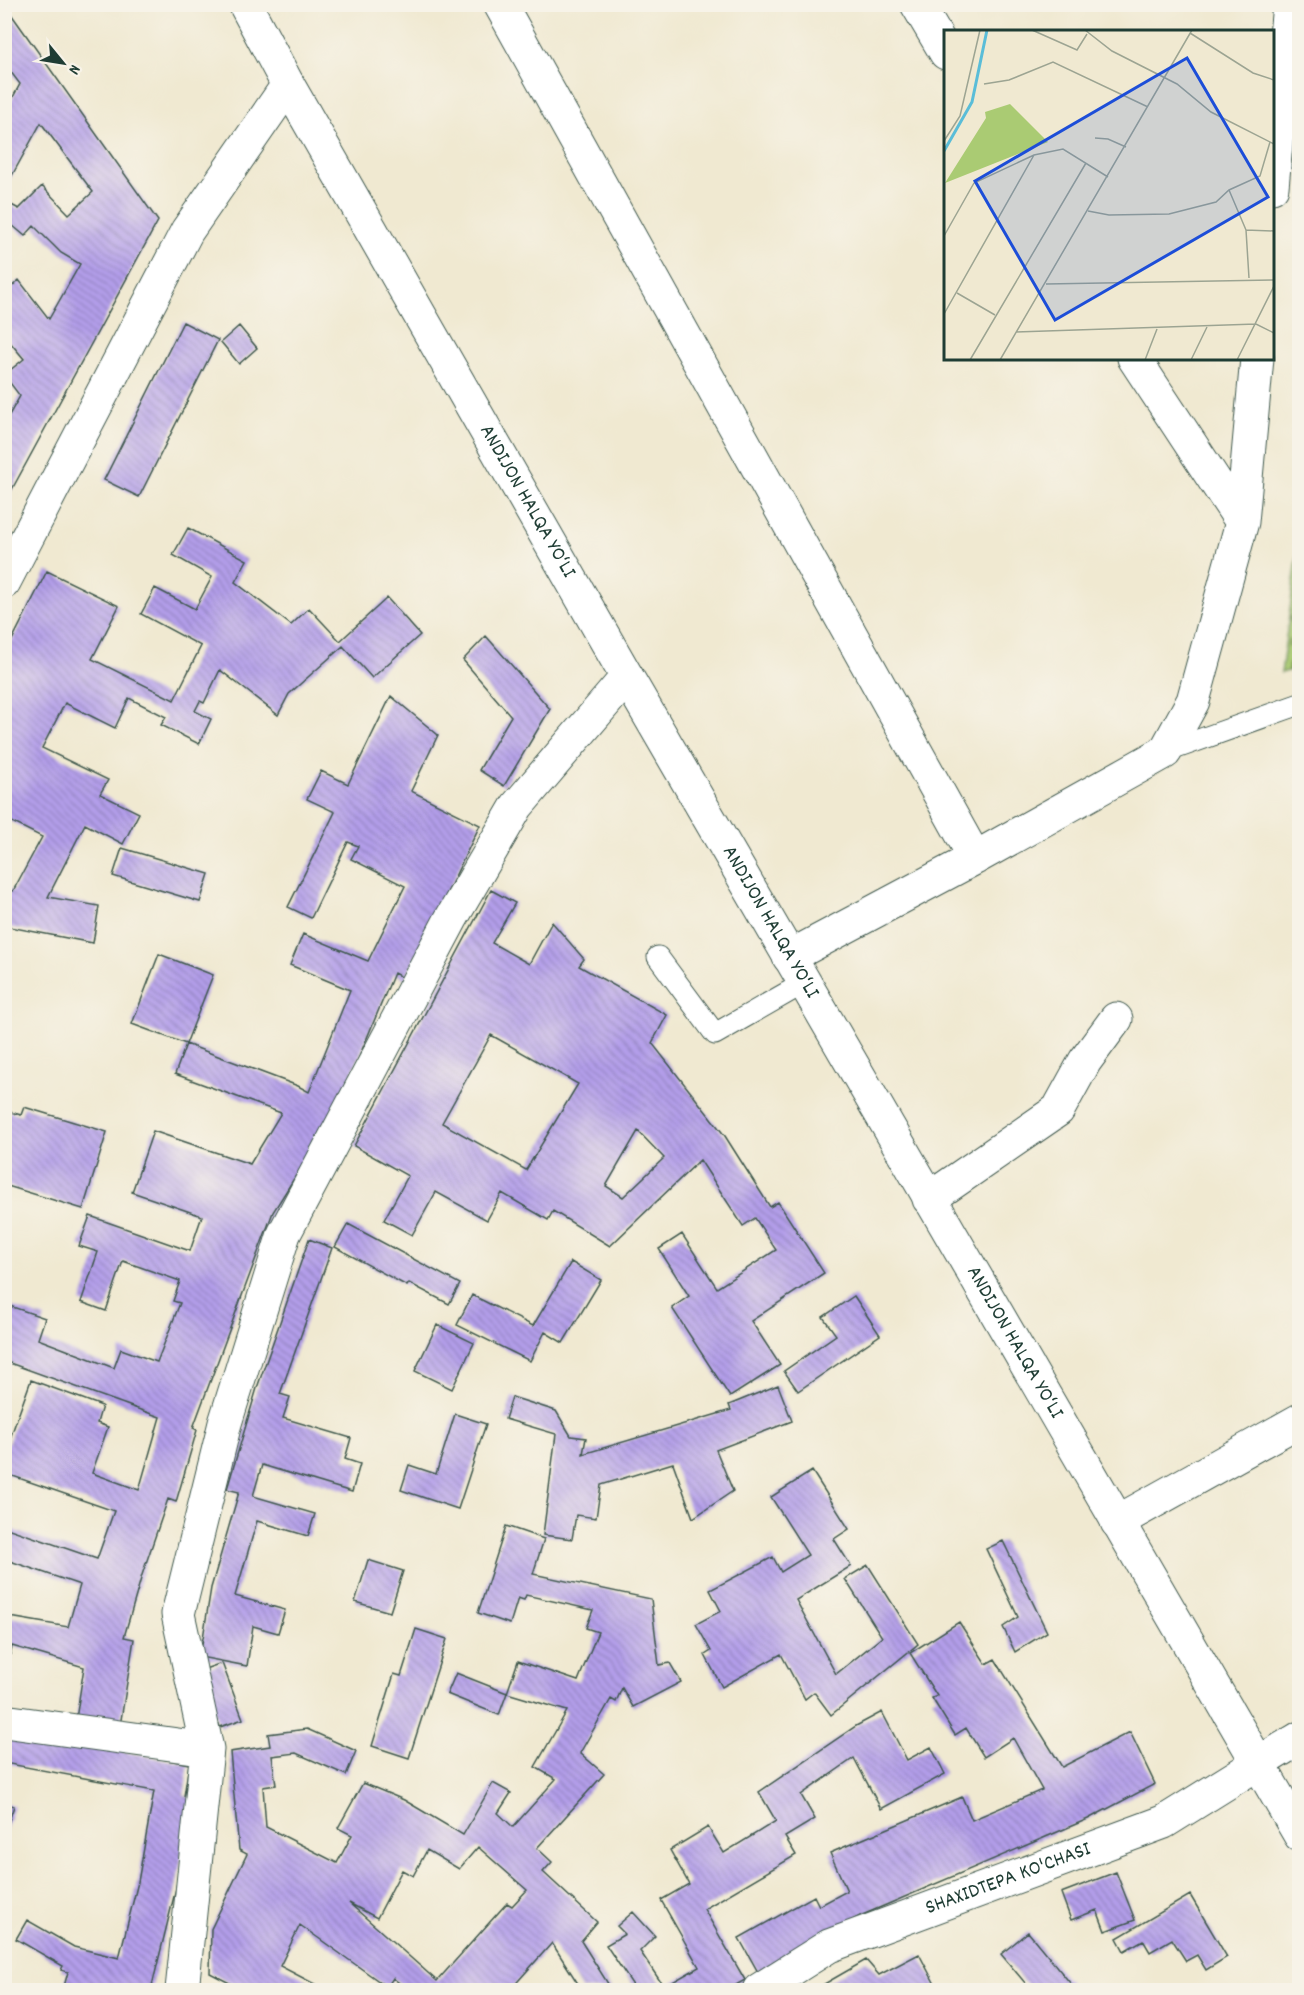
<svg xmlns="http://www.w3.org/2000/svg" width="1304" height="1995" viewBox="0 0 1304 1995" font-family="Dekko,sans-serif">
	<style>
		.cemetery { fill: url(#cemetery-stones); stroke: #648454; stroke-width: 1.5 }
		.building { fill: url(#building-back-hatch); fill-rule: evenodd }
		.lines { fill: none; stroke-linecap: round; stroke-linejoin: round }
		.lane-casing { stroke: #3e574c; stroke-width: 23 }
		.street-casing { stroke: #3e574c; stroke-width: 35 }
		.secondary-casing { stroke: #3e574c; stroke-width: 35 }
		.highway-casing { stroke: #3e574c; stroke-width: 35 }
		.lane { stroke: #fff; stroke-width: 21 }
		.street { stroke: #fff; stroke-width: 33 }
		.secondary { stroke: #fff; stroke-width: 33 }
		.highway { stroke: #fff; stroke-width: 33 }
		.labels { text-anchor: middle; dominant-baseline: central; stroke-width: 4.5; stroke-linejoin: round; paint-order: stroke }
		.street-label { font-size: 21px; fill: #1f3d34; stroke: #f7f3e8 }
		.inset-river { fill: none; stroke: #5abdd8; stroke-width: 3 }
		.inset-road { fill: none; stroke: #9ca492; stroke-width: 1.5 }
		.view { fill: #1d4ed8; fill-opacity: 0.15; stroke: #1d4ed8; stroke-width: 3 }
		.inset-edge { fill: none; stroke: #1f3d34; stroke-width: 3 }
	</style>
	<defs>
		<pattern id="cemetery-stones" width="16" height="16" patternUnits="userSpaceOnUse" patternTransform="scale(1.5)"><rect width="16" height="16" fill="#aacb73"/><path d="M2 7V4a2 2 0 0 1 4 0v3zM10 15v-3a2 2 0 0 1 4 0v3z" fill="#8aa65f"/></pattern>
		<pattern id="building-back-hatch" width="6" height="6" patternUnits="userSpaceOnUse" patternTransform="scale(1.5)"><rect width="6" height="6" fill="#b39eea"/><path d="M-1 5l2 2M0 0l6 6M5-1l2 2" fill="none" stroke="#9182be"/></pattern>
	</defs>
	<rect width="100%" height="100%" fill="#f7f3e8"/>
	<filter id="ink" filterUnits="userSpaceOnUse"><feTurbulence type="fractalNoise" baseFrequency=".0167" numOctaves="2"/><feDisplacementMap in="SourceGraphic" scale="12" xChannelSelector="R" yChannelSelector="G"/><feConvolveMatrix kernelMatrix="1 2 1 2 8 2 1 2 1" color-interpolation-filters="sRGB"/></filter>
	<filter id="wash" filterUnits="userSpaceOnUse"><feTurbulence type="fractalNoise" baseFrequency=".008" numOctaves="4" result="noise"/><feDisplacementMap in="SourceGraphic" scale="24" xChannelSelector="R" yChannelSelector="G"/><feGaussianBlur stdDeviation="1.35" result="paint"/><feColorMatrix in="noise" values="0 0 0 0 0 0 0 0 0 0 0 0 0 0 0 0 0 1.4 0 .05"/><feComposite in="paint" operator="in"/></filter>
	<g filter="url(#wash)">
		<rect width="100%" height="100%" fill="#f0e9d1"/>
		<path class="cemetery" d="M1299 545V668L1281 673Z"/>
		<g id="blocks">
			<path class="building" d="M4 4 158 221 4 504V424L20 396 4 375 24 359 4 335V284L9 289 19 280 49 319 80 264 61 253 34 226 25 236 12 225 4 237V201L19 209 42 186 69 214 93 192 41 123 4 190V114L20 84 4 63Z
				M183 322 218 340 139 497 104 480Z
				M239 326 257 348 239 364 221 342Z
				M188 528 247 560 235 582 291 625 309 608 340 641 387 598 420 635 372 678 343 646 289 694 278 715 220 670 204 703 200 701 195 711 211 719 199 744 161 725 166 717 129 698 115 728 65 703 42 748 108 780 100 794 139 813 123 844 85 824 48 897 99 906 93 943 4 926V889L13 891 42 837 4 818V656L47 571 119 606 92 659 174 700 201 646 141 614 155 588 195 609 212 577 173 555Z
				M486 636 550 709 504 786 479 770 511 716 463 660Z
				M391 696 438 735 411 791 480 825 405 979 394 973 337 1110 273 1212 193 1428 197 1430 176 1502 168 1499 142 1575 124 1637 134 1639 120 1726 76 1719 84 1667 12 1646 8 1665H4V1616L68 1627 80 1585 4 1559V1527L97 1559 114 1511 4 1473V1455L31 1380 102 1406 97 1423 108 1427 92 1473 139 1490 160 1417 4 1361V1304L45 1318 38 1339 114 1368 121 1349 157 1362 180 1303 173 1301 180 1281 123 1261 106 1311 81 1302 98 1252 79 1246 90 1216 190 1251 202 1216 132 1192 153 1131 250 1164 281 1113 175 1074 186 1044 298 1086 309 1092 350 990 290 965 303 934 368 961 405 886 351 859 358 846 348 842 311 918 288 907 335 812 307 799 321 771 348 784Z
				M122 848 209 874 200 902 113 876Z
				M491 890 515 903 492 943 529 964 552 922 584 959 579 966 667 1015 652 1043 725 1136 770 1207 778 1202 824 1273 751 1321 780 1365 730 1397 672 1308 689 1296 659 1249 682 1234 717 1288 776 1250 755 1218 743 1226 700 1160 610 1246 553 1211 548 1220 502 1193 487 1220 436 1192 412 1235 384 1220 408 1176 354 1146ZM491 1035 578 1084 526 1170 442 1123ZM638 1131 664 1158 623 1197 606 1186Z
				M159 954 213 975 186 1044 132 1024Z
				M24 1107 107 1132 83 1209 4 1185V1110L21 1115Z
				M348 1224 460 1284 449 1304 409 1283 407 1286 335 1247Z
				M309 1239 332 1248 280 1394 290 1397 283 1418 351 1438 345 1459 360 1464 352 1492 262 1465 253 1496 315 1514 308 1536 257 1521 235 1596 285 1610 278 1633 253 1626 247 1666 200 1657 211 1588 239 1492 227 1489 257 1388Z
				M571 1262 601 1280 563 1343 545 1332 530 1361 457 1325 472 1295 533 1326Z
				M854 1296 880 1335 798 1391 784 1371 836 1335 823 1317Z
				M437 1325 474 1343 452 1389 415 1371Z
				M778 1385 792 1421 716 1450 733 1491 693 1518 673 1463 601 1485 596 1518 576 1515 572 1539 543 1535 556 1434 505 1419 512 1397 556 1411 571 1436 586 1438 583 1454 731 1410 729 1405Z
				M455 1414 486 1424 458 1509 401 1490 409 1465 436 1474Z
				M812 1471 849 1529 834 1539 851 1566 796 1600 836 1674 882 1637 845 1579 868 1565 918 1644 831 1715 814 1692 805 1699 781 1654 722 1687 705 1655 711 1651 696 1624 721 1611 710 1590 773 1557 781 1572 808 1555 771 1497Z
				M506 1526 544 1539 533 1574 651 1599 659 1665 670 1663 681 1682 633 1707 622 1688 616 1702 611 1699 580 1753 604 1774 537 1848 552 1862 543 1872 597 1922 581 1941 612 1990H582L552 1943 510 1990H400L404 1987 393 1978 387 1987 300 1925 280 1966 326 1990H243L210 1973 211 1929 247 1854 239 1850 230 1752 270 1746 268 1734 307 1729 356 1751 346 1775 296 1753 272 1756 276 1785 263 1787 266 1827 337 1863 352 1835 338 1828 363 1783 404 1800 463 1835 493 1783 511 1793 498 1813 513 1827 556 1779 535 1767 567 1711 507 1693 518 1661 578 1681 598 1632 586 1628 593 1610 526 1595 524 1600 518 1598 510 1624 478 1613ZM478 1847 527 1890 512 1906 507 1903 437 1981 349 1903 377 1918 402 1870 413 1876 427 1850 459 1869Z
				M1003 1541 1047 1632 1015 1652 1003 1627 1018 1617 986 1549Z
				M368 1560 403 1571 390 1612 355 1602Z
				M959 1622 986 1664 995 1659 1062 1767 1130 1732 1155 1784 1088 1819 860 1916 758 1972 739 1938 814 1896 819 1906 847 1891 830 1853 962 1797 972 1820 1042 1790 1013 1738 984 1757 966 1728 955 1735 932 1698 937 1696 910 1653Z
				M416 1629 447 1639 409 1758 372 1746 394 1674 401 1676Z
				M222 1663 243 1719 220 1727 199 1671Z
				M456 1673 507 1693 499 1715 447 1694Z
				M882 1712 907 1760 931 1747 945 1774 881 1809 854 1758 801 1795 815 1819 785 1837 796 1855 704 1909 745 1980 727 1990H636L606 1945 625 1934 617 1926 633 1912 655 1936 640 1951 664 1987 699 1967 661 1900 689 1884 670 1850 708 1827 724 1853 776 1821 759 1792 856 1726Z
				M4 1730 189 1764 184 1796 192 1797 176 1888 151 1990H63L68 1972 61 1970 63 1966 16 1939 27 1920 74 1947 119 1958 138 1882 154 1791 4 1763Z
				M4 1803 14 1806 5 1832H4Z
				M1116 1872 1135 1920 1105 1931 1097 1910 1071 1920 1061 1893Z
				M1190 1895 1227 1957 1206 1970 1197 1955 1186 1961 1172 1939 1150 1952 1143 1940 1124 1951 1117 1938Z
				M1028 1932 1076 1990H1031L1001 1954Z
				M919 1954 938 1990H821L819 1987 866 1960 879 1975Z"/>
		</g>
	</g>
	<g filter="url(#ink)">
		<use href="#blocks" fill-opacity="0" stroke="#3e574c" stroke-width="1.5"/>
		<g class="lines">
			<defs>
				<path id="lane" d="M1165 752 1300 704
					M658 957 715 1034 804 983"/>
				<path id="street" d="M500 4 975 858
					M917 4 946 53
					M1272 187 1289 4
					M1134 358 1242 522
					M4 582 187 231 288 85
					M789 957 975 858 1165 752 1193 701 1242 522 1257 358
					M929 1199 1058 1110 1085 1061 1116 1019
					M1117 1522 1300 1420
					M4 1721 207 1749
					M1257 1764 1300 1738
					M182 1990 207 1749 178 1614 225 1423 284 1234 451 919 517 806 627 677"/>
				<g id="secondary">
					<path id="s1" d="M759 1990 829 1946 1164 1822 1257 1764"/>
				</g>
				<g id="highway">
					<path id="s2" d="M245 4 288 85 627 677 1300 1835"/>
				</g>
			</defs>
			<use href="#lane" class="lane-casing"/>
			<use href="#street" class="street-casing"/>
			<use href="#secondary" class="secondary-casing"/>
			<use href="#highway" class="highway-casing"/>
			<use href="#lane" class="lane"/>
			<use href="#street" class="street"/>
			<use href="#secondary" class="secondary"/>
			<use href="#highway" class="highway"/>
		</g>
	</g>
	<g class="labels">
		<g class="street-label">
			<text stroke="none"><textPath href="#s2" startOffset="572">ANDIJON HALQA YO‘LI</textPath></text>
			<text stroke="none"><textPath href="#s2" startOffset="1058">ANDIJON HALQA YO‘LI</textPath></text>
			<text stroke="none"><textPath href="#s2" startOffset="1544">ANDIJON HALQA YO‘LI</textPath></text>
			<text stroke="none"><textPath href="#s1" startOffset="274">SHAXIDTEPA KO'CHASI</textPath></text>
		</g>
	</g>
	<g transform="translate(944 30)">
		<rect width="330" height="330" fill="#f0e9d1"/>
		<path d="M66 74 104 112 1 153 42 88 41 82Z" fill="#aacb73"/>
		<path class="inset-river" d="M0 121 28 72 43 0"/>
		<path class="inset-road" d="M88 0 133 20 143 4M141 0 168 21 233 54 267 82 330 114M246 3 309 43 330 50M40 54 65 50 109 32 204 77M151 108 164 109 182 117M0 111 16 86 36 0M285 160 302 200M144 181 165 185 225 184 272 172 285 160 316 146 326 112M0 206 30 153 90 125 119 119 164 147M305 248 302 200 330 201M102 254 330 250M13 263 51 285M0 284 90 125M72 302 312 294 330 303M26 330 142 133M56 330 248 0M201 330 213 299M247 330 263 297M293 330 330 256"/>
		<path class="view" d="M243 28 324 167 111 290 31 151Z"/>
		<rect width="330" height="330" class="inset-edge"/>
	</g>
	<rect width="1304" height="1995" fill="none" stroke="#f7f3e8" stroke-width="24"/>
	<g transform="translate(63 63) rotate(120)" stroke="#f7f3e8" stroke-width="4.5" paint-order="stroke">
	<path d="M0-4.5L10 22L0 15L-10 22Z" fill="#1f3d34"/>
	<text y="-9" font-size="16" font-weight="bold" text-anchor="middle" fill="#1f3d34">N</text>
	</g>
</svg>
